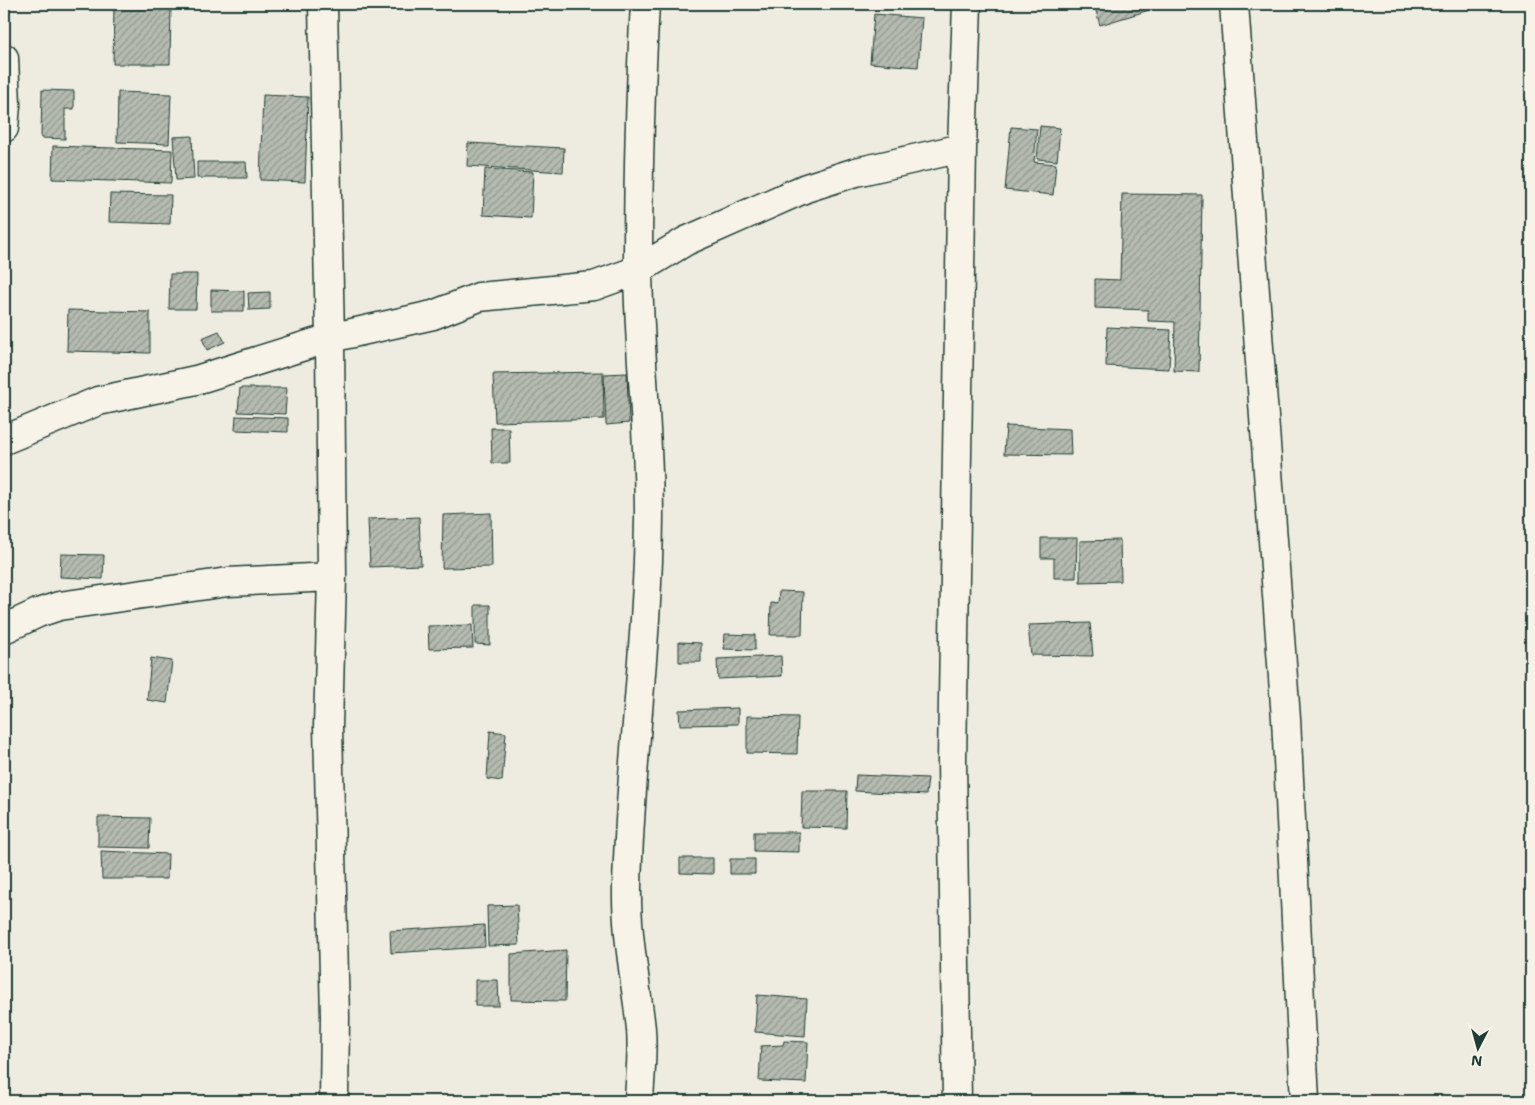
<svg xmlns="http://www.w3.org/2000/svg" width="1535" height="1105" viewBox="0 0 1535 1105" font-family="'Shantell Sans',sans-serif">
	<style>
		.building { fill: url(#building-hatch); stroke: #1f3d34 }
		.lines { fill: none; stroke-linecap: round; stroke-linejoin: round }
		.minor-casing { stroke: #1f3d34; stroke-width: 31 }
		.minor { stroke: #f7f3e8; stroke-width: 28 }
	</style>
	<defs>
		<pattern id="building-hatch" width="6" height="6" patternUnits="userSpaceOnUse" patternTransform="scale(1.25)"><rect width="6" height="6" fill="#b5bbb0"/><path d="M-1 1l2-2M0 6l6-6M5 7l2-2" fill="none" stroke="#939990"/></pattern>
	</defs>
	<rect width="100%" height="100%" fill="#eeece1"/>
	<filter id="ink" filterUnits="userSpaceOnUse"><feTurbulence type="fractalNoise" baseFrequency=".02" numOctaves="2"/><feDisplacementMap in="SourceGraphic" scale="10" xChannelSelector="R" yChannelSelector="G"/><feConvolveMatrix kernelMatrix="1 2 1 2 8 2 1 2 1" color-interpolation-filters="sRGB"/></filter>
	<g filter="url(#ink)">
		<path class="building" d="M114 4 171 5 170 64H113Z
			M1094 4H1169L1100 25Z
			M874 14 922 18 918 67 870 63Z
			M42 90 74 91V109H65V139L41 138Z
			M118 92 171 94 169 144 117 142Z
			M263 95 308 97 305 182 260 180Z
			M1040 126 1060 128 1057 161 1037 159Z
			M1011 127 1037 129 1034 162 1056 164 1053 195 1005 190Z
			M192 136 194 179 176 180 173 137Z
			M468 143 564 148 563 172 467 166Z
			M53 146 172 150 171 183 52 179Z
			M197 162H246L247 178H197Z
			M485 169 533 172 531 218 483 215Z
			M110 194 171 195 170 224 109 222Z
			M1122 194 1202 195 1199 372 1174 371 1175 322 1148 321V310L1095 308V279L1120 280Z
			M170 274H197L196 309H169Z
			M211 290 244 291V311H211Z
			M270 292V309L249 310 248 293Z
			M68 310 150 312V353L67 351Z
			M1107 327 1171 330 1169 369 1106 366Z
			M219 331 225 342 207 350 202 338Z
			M603 372 604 419 495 422 493 374Z
			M627 373 629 423 606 425 604 374Z
			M240 388H287L285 414 238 412Z
			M236 416 288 418V432L235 430Z
			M1006 426 1070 429 1071 455 1004 454Z
			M491 428H509L510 463H492Z
			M491 513 492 567 442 568 443 515Z
			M419 517 421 565 370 567 368 519Z
			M1041 538H1077L1076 578H1054V558H1041Z
			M1120 540 1121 581 1080 582V541Z
			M61 554 104 555 103 579 60 577Z
			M779 591 803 592 802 635H770L771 603 778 604Z
			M475 605H490V645L475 644Z
			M1090 623 1093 656 1031 655 1028 625Z
			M472 625 473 648 429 649 428 626Z
			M725 634 755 635V650L724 649Z
			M679 642 701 643V662H679Z
			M781 656 782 676 718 679 717 659Z
			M151 658 172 661 167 703 147 700Z
			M738 708V724L680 725 679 710Z
			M747 716 798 717 797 754 747 753Z
			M490 731 506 733 502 781 487 779Z
			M856 775 928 778 926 795 855 791Z
			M802 791H847L846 828 801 827Z
			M98 817 150 818 149 848 98 847Z
			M754 832H799V852L754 851Z
			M101 851 168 854 167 879H102Z
			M680 858H713V874L680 873Z
			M730 859H755V874H730Z
			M517 905 519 945 488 946 487 906Z
			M484 925 485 947 391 953 390 931Z
			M566 950 565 1001 511 1000V954Z
			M475 980H498L499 1006H475Z
			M757 995 807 999 805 1036 755 1032Z
			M784 1041 808 1042 806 1083 759 1081 761 1046 783 1045Z"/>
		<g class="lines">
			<defs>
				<path id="minor" d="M323 4 330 338 332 577 328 727 335 1017 334 1101
					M1234 4 1286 719 1305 1101
					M4 58 6 105 4 128
					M4 440 98 401 196 380 330 338 433 315 479 297 594 286 638 270 686 241 806 188 856 172 962 148
					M4 629 38 613 59 606 228 582 332 577
					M639 1101C640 1078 643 1053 641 1029 636 982 626 935 627 887 630 763 648 641 649 517 649 434 639 352 638 269 638 181 640 92 645 4
					M957 1101 952 761 962 148 967 4"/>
			</defs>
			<use href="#minor" class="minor-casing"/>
			<use href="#minor" class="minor"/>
		</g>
	</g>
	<rect width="1535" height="1105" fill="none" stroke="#f7f3e8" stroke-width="20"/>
	<rect x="10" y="10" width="1515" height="1085" fill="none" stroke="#1f3d34" stroke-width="2" filter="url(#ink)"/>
	<g transform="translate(1478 1048) rotate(186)" stroke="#f7f3e8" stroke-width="4" paint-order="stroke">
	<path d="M0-4L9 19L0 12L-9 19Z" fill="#1f3d34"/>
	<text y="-8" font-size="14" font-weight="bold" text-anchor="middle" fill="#1f3d34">N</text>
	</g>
</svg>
